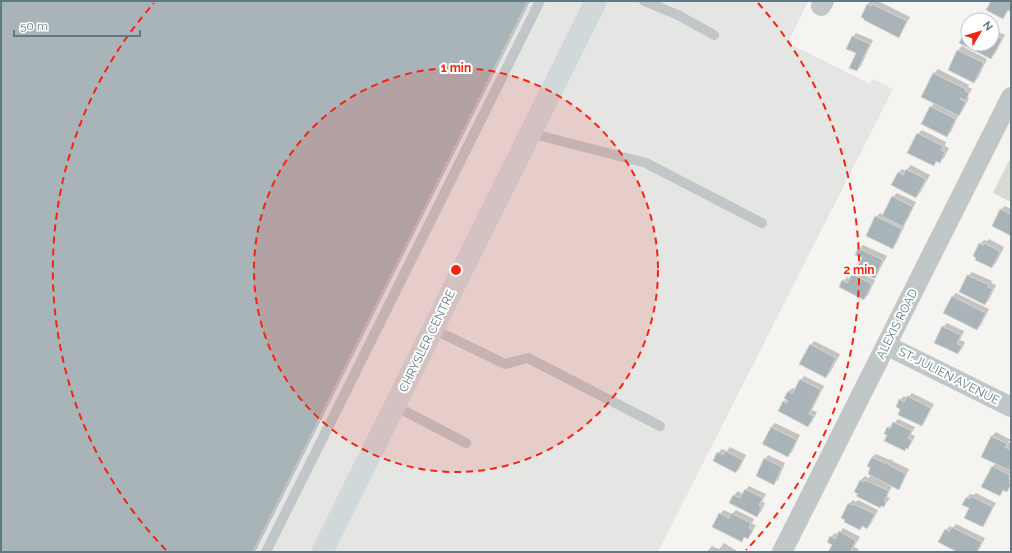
<svg xmlns="http://www.w3.org/2000/svg" width="1012" height="553" viewBox="0 0 1012 553" font-family="Raleway,sans-serif">
	<style>
		.built { fill: #e5e5e3 }
		.green { fill: #d6dcd0 }
		.shadow { fill: #0003 }
		.building { fill: #a9b4b8; stroke: #d6d5d3 }
		.lines { fill: none; stroke-linecap: round; stroke-linejoin: round }
		.lane { stroke: #c1c6c9; stroke-width: 10 }
		.street { stroke: #c1c6c9; stroke-width: 20 }
		.secondary { stroke: #d0d8da; stroke-width: 22 }
		.ring { fill: none; stroke: #f42411; stroke-width: 2; stroke-dasharray: 7 5 }
		.labels { text-anchor: middle; dominant-baseline: central; stroke-width: 4; stroke-linejoin: round; paint-order: stroke }
		.street-label { font-size: 12px; fill: #607984; stroke: #fff }
		.centre { fill: #f42411; stroke: #fff; stroke-width: 2 }
		.ring-label { font-size: 12px; text-anchor: middle; font-weight: bold; fill: #f42411; stroke: #fff; stroke-width: 4; stroke-linejoin: round; paint-order: stroke }
	</style>
	<rect width="100%" height="100%" fill="#f5f4f0"/>
	<path class="built" d="M1 1H808L788 43 870 84 873 79 893 89 658 552H1Z"/>
	<path class="green" d="M1011 157V202L993 193Z"/>
	<path class="shadow" d="M1 1H530L255 552H1Z
		M871 1H878L910 17 902 32 898 36 862 17 868 4Z
		M968 29V44H992V29L1005 35 995 54 991 58 960 42Z
		M856 33 873 40 861 66 857 70V53L853 37Z
		M962 46 987 59 978 78 974 82 949 69 958 50Z
		M938 69 969 85 968 87 972 89 967 97 969 98 963 110 959 114 951 132 947 136 931 107 935 102 923 96 934 73Z
		M922 130 946 142 945 146 949 148 944 158 940 162 938 161 934 165 918 134Z
		M911 165 930 175 920 193 916 197 898 173 902 169 906 171Z
		M897 193 916 202 907 221 904 224 905 225 896 244 892 248 876 217 880 213 884 215 893 197Z
		M1005 206 1011 209V235L993 226 1001 209Z
		M989 239 1004 247 996 263 992 267 980 244 984 240 987 241Z
		M863 245 887 256 878 273 874 277 859 249Z
		M856 271 875 280 868 295 864 299 843 281 847 277 850 279Z
		M972 272 992 281 991 283 996 285 989 300 985 304 968 276Z
		M956 293 989 309 981 325 977 329 952 297Z
		M947 323 964 331 960 340 965 342 962 349 958 353 943 327Z
		M814 341 840 354 830 373 826 376 811 345Z
		M804 376 824 386 812 410 817 412 812 422 808 426 784 401 787 399 788 392 792 388 796 390 801 380Z
		M912 393 934 404 925 421 921 425 902 409 900 400 904 396 907 398Z
		M898 419 915 427 911 434 915 436 911 444 908 448 888 434V428L892 424 893 425Z
		M775 423 800 435 792 452 788 456 771 427Z
		M996 432 1011 440 1008 442 1011 444V486L1007 491 1004 490 1000 495 992 467 996 463 982 456 992 436Z
		M730 447 746 455 740 468 736 472 718 453 722 449 727 451Z
		M876 454 890 460 893 459 892 461 909 469 902 484 898 488 892 486 887 497 890 498 884 506 855 491 861 480 865 476 868 478 871 475 872 457Z
		M768 455 785 463 778 480 774 483 765 459Z
		M749 486 766 494 762 502 765 503 761 512 757 516 734 495 738 491 743 494Z
		M976 493 996 503 986 522 982 526 970 507 967 498 970 494 974 495Z
		M853 500 856 502 858 500 878 510 871 524 867 527 863 525 860 529 849 504Z
		M724 510 732 514 736 510 754 519 752 524 756 525 751 534 747 538 745 537 742 540 720 514Z
		M956 524 985 538 978 552H960L946 530 950 526 953 528Z
		M843 528 860 537 854 547 859 549 857 552H829L833 544 831 537 835 533 838 535Z
		M724 543 739 552H707L712 546 719 549Z"/>
	<path class="building" d="M1 1H528L253 552H1Z
		M991 1H1011V12L1008 10 1003 19 986 10Z
		M867 4 871 6 872 4 907 21 899 38 864 20V19L861 17Z
		M966 30 968 31V44H992V34L1002 39 991 59 959 43Z
		M852 36 870 44 857 71 849 68 856 53 846 49Z
		M957 50 984 63 974 83 948 70Z
		M933 73 966 89 965 91 969 93 966 101 960 98V99L966 102 959 116 921 97Z
		M930 106 956 119 947 137 921 124Z
		M917 133 943 146 941 150 945 152 940 163 936 161 934 166 907 153Z
		M906 169 926 179 916 198 891 185 898 172 903 175Z
		M892 196 913 207 903 227 882 216Z
		M1000 209 1011 214V236L992 226Z
		M875 216 902 229 893 249 866 236Z
		M979 243 983 245 984 243 1000 251 992 268 975 260 976 258 973 256Z
		M858 248 883 260 875 279 856 269 862 258 855 255Z
		M852 274 872 284 864 300 839 287 842 280 847 283Z
		M967 275 989 285 988 287 993 289 985 305 959 292Z
		M952 296 986 313 977 330 943 313Z
		M942 326 961 335 957 344 962 346 958 354 934 343Z
		M810 344 836 358 826 378 799 364Z
		M800 379 821 390 809 414 814 416 808 427 778 411 783 401 787 403 788 401 784 398 788 391 792 394Z
		M907 396 931 408 922 426 898 415 900 409 896 407 899 399 904 402Z
		M893 422 912 431 908 438 912 440 908 449 906 448 905 451 884 441 887 435 884 434 887 427 890 429Z
		M771 427 797 440 788 457 762 444Z
		M991 436 1008 444 1005 447 1011 450V471L981 457Z
		M725 451 743 460 736 473 713 461 717 452 723 455Z
		M872 457 886 464 887 462 889 463V465L906 474 899 490 868 474 870 468 867 466Z
		M764 458 782 467 774 485 756 476Z
		M992 466 1010 475 1009 479 1010 480 1009 483 1011 484 1007 492 1003 490 1000 496 981 487Z
		M860 480 864 482 865 480 889 491 884 501 886 502 884 507 881 506 880 508 856 496 858 494 854 492Z
		M745 489 763 498 759 506 762 507 757 517 729 503 733 495 740 498Z
		M971 496 993 507 983 527 964 518 969 508 962 505 966 497 970 499Z
		M848 503 852 505 853 504 875 514 867 529 862 526 860 530 844 522 845 520 841 518Z
		M719 513 729 518 731 513 751 523 749 528 753 530 748 539 744 537 742 542 712 527Z
		M952 527 982 542 977 552H957L938 542 945 529 949 532Z
		M839 531 856 541 851 551 853 552H828L832 545 827 542 830 536 835 539Z"/>
	<g class="lines">
		<path class="lane" d="M644 1 678 15 714 35
			M530 133 646 163 762 223
			M433 329 505 364 528 358 660 426
			M395 406 466 443
			M266 552 540 1"/>
		<path class="street" d="M821 6 824 1
			M886 345 1011 407
			M782 552 1011 97"/>
		<path class="secondary" d="M322 552 596 1"/>
	</g>
	<circle cx="456" cy="270" r="202" fill="#f42411" fill-opacity=".12"/>
	<g class="ring">
		<circle cx="456" cy="270" r="202"/>
		<path d="M166 550A403 403 0 0 1 154 3M758 3A403 403 0 0 1 746 550"/>
	</g>
	<g class="labels">
		<g class="street-label">
			<text transform="translate(897 324) rotate(-63)">ALEXIS ROAD</text>
			<text transform="translate(427 341) rotate(-64)">CHRYSLER CENTRE</text>
			<text transform="translate(949 376) rotate(27)">ST. JULIEN AVENUE</text>
		</g>
	</g>
	<circle cx="456" cy="270" r="6" class="centre"/>
	<g class="ring-label">
		<text x="456" y="72">1 min</text>
		<text x="859" y="274">2 min</text>
	</g>
	<rect width="1012" height="553" fill="none" stroke="#607984" stroke-width="4"/>
	<g transform="translate(980 32) rotate(52)"><circle r="19" fill="#ffffff" stroke="#bfc9ce"/>
	<path d="M0-3L7 15L0 10L-7 15Z" fill="#f42411"/>
	<text y="-6" font-size="11" font-weight="bold" text-anchor="middle" fill="#607984">N</text>
	</g>
	<path d="M14 30v6h126v-6" fill="none" stroke="#607984" stroke-width="2"/>
	<text x="20" y="30" font-size="12" fill="#607984" stroke="#ffffff" stroke-width="3" paint-order="stroke">50 m</text>
</svg>
